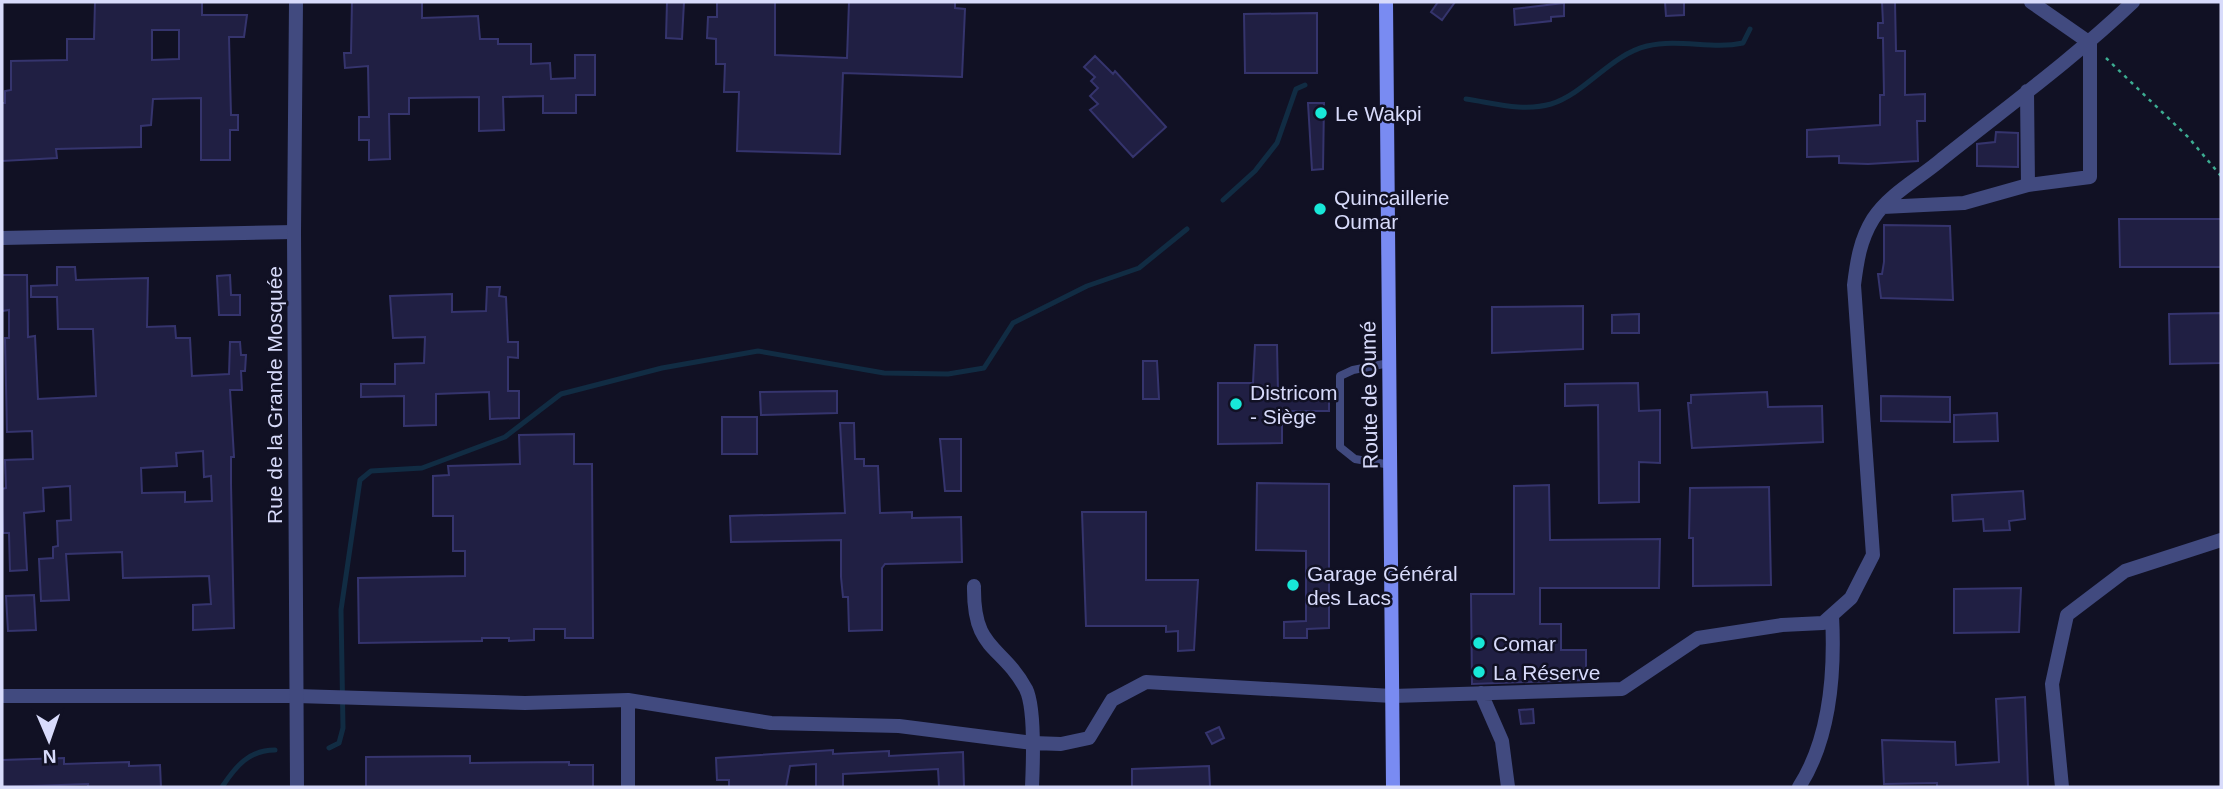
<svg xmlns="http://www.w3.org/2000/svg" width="2223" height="789" viewBox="0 0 2223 789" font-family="Arial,sans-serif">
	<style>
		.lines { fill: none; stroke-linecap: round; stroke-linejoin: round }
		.stream { stroke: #112c43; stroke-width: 5 }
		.building { fill: #201f43; stroke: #35346d; stroke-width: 2; fill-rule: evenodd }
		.path { stroke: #3cac91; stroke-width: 2.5; stroke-dasharray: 3.5 5; stroke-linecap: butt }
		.service { stroke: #414a7f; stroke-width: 8 }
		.minor { stroke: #414a7f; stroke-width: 14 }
		.tertiary { stroke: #414a7f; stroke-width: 14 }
		.secondary { stroke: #798bf2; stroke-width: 14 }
		.poi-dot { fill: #18e8d8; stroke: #111124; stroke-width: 2.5 }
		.labels { text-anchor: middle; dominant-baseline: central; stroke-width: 5; stroke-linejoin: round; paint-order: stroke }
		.poi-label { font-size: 21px; fill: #d8dbfb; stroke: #111124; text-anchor: start }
		.street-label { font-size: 21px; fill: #d8dbfb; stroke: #111124 }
	</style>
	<rect width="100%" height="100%" fill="#111124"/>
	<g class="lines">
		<path class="stream" d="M1466 99C1494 103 1523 112 1551 104 1586 93 1610 55 1647 46 1680 38 1711 50 1743 43L1750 29
			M1223 200 1255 171 1277 143 1296 89 1305 85
			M329 748 339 743 343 728 341 610 360 480 371 471 422 468 505 437 561 394 662 368 758 351 884 373 948 374 984 368 1013 323 1087 286 1139 268 1187 229
			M222 787C236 766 249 750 275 750"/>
	</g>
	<path class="building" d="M95 2H202V15H247L244 37H229L231 115H238V130H230V160H201V98L153 99 151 125 141 126V147L56 149 57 158 2 161V103H5V91L11 90V61L67 60V39H94ZM152 30H179V59L152 60Z
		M352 2H422V18L478 16 480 39H498V44H531V64L550 63 551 79 575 78V55H595V95H576V113H543V96L503 97 504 130 479 131V97L409 98V114H389L390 159 369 160V140H359V117H369L368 66 345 68 344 53H351Z
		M667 2H684L682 39 666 38Z
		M717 2H775V55L847 58 849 2H955V8L965 9 962 77 843 73 840 154 737 151 739 92H724L725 64H716V39L707 38 708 17H717Z
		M1438 2H1455L1442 20 1431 12Z
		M1665 2H1684V15L1666 16Z
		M1882 2H1895L1896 51H1905V95L1925 94V121H1917L1918 161 1868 164 1839 163V156L1807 157V130L1880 125V95H1884L1883 38H1878V23H1883Z
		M1564 3V16L1551 17V21L1515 25 1514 9Z
		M1317 13V73H1245L1244 14Z
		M1095 56 1113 74 1115 71 1166 127 1133 157 1090 110 1098 104 1090 96 1098 88 1091 81 1095 77 1084 67Z
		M1308 103H1324L1323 169 1312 170Z
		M1996 132 2018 133V167L1977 166V144L1995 142Z
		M2119 219H2221V267H2120Z
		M1884 225 1950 226 1953 300 1881 298 1878 274H1882L1884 262Z
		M57 267H75L76 280 148 278 147 327 175 326 176 338H190L192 376 229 374 230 342H240L241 355H246L245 371H241L242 390H230L234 457H231V484L234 628 193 630V605L211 604 209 576 123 578 122 552 66 554 69 600 41 601 39 559 53 558V547L58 546 57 521 71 520 70 486 43 488 44 511 24 513 27 570 10 571 9 533H3L2 508V489L6 488 5 460 33 459 32 431 7 432 5 338H9V310L2 311V275H27L28 337 35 336 38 399 96 396 93 329H58L57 297H31V286L57 285ZM203 451 204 477 211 476 212 501 185 502V492L142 493 141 468 177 466 176 453Z
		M230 275 231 295H240V315H219L217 276Z
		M487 287H500L499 296 506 297 508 342H518V358L508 357V391H519V418L490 419 489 392 436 394V425L404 426V396L361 397V384H395V364L424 363 425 337 393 338 390 296 452 294V312L486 311Z
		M1583 306V349L1492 353V307Z
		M2221 313V363L2170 364 2169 314Z
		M1639 314V333H1612V315Z
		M1255 345H1277L1278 392H1329V411H1282V443L1218 444V383H1253Z
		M1143 361H1157L1159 399H1143Z
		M1638 383 1639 411 1660 410V463L1639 462V502L1599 503 1598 405 1565 406V384Z
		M837 391V413L761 415 760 392Z
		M1767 392 1768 407 1822 406 1823 442 1692 448 1688 403H1691V395Z
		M1881 396 1950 397V422L1881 421Z
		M1997 413 1998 441 1954 442V415Z
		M722 417H757V454H722Z
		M840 423H854L855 459H864V466H878L880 513 912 512V518L961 517 962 562 885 564 882 568V630L849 631 848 597H843L841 577V540L731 542 730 516 845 513Z
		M574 434V464H592L593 638H565V629H534V640L509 641V638H482V641L359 643 358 578 465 576V551H453V516H433V476L449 475 448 466 520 464 519 435Z
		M940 439H961V491H945Z
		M1257 483 1329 484V628L1307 629V638H1284V622L1306 621V551L1256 550Z
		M1549 485 1550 540 1660 539 1659 588H1540V624H1561V650H1586V680L1472 684 1471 594H1514V486Z
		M1769 487 1771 585 1693 586V538H1689L1690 488Z
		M2023 491 2025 519 2009 521 2010 530 1984 531 1983 519 1953 521 1952 495Z
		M1082 512H1146V580H1198L1194 650 1178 651V631L1166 632V626H1086Z
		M2021 588 2019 632 1954 633V589Z
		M34 595 36 630 8 631 6 596Z
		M2025 697 2028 787H1937V783L1884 784 1882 740 1955 742 1956 765 1999 762 1996 699Z
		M1533 709 1534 723 1521 724 1519 710Z
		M1219 727 1224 738 1212 744 1206 733Z
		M833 750V754L889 751V756L963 752 964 787H939L938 769 843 774V787H816V764L790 766 786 787H729V780H717L716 758Z
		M470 756V763L569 762V765H593V787H366V757Z
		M64 758V764L129 762V766L160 765 161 787H88V784L2 787V760Z
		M1209 766 1210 787H1132V769Z"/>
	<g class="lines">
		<path class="path" d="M2106 58 2188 137 2221 176"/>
		<path class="service" d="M1389 363 1353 370 1340 376V447L1355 459 1391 465"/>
		<path class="minor" d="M2027 91 2028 185
			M1883 207 1964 203 2028 185 2090 177V43L2031 2
			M2 238 294 232
			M974 586C973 652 1001 643 1026 689 1035 707 1033 765 1032 787
			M1481 693 1502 741 1508 787
			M2 696H297L525 703 628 700 771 723 899 726 1033 743 1061 744 1089 738 1112 700 1146 682 1392 696 1622 689 1698 638 1782 625 1823 623 1851 598 1873 555 1854 285C1857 261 1860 240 1873 219 1889 194 1920 178 1942 159 2007 107 2073 59 2133 2
			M628 787V700
			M1799 787C1830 739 1835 671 1832 615
			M2062 787 2052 684 2067 615 2125 571 2221 540"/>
		<path class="tertiary" d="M296 2 294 232 297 787"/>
		<path class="secondary" d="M1386 2 1393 787"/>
	</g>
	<g class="poi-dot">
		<circle cx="1321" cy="113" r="7"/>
		<circle cx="1320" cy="209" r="7"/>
		<circle cx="1236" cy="404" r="7"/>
		<circle cx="1293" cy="585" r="7"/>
		<circle cx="1479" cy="643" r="7"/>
		<circle cx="1479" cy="672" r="7"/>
	</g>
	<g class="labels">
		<g class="poi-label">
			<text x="1335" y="113">Le Wakpi</text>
			<text x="1334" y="197">Quincaillerie<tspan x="1334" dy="24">Oumar</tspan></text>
			<text x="1250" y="392">Districom<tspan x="1250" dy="24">- Siège</tspan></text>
			<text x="1307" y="573">Garage Général<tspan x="1307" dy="24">des Lacs</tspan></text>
			<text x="1493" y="643">Comar</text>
			<text x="1493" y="672">La Réserve</text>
		</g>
		<g class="street-label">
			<text transform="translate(274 395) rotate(-90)">Rue de la Grande Mosquée</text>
			<text transform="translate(1369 395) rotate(-91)">Route de Oumé</text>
		</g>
	</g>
	<rect width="2223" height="789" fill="none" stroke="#d8dbfb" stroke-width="7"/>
	<g transform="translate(49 740) rotate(178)" stroke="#111124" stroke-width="5" paint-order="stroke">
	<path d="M0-5L12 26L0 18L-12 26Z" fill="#d8dbfb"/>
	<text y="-10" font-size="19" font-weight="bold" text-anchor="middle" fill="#d8dbfb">N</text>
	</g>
</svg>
